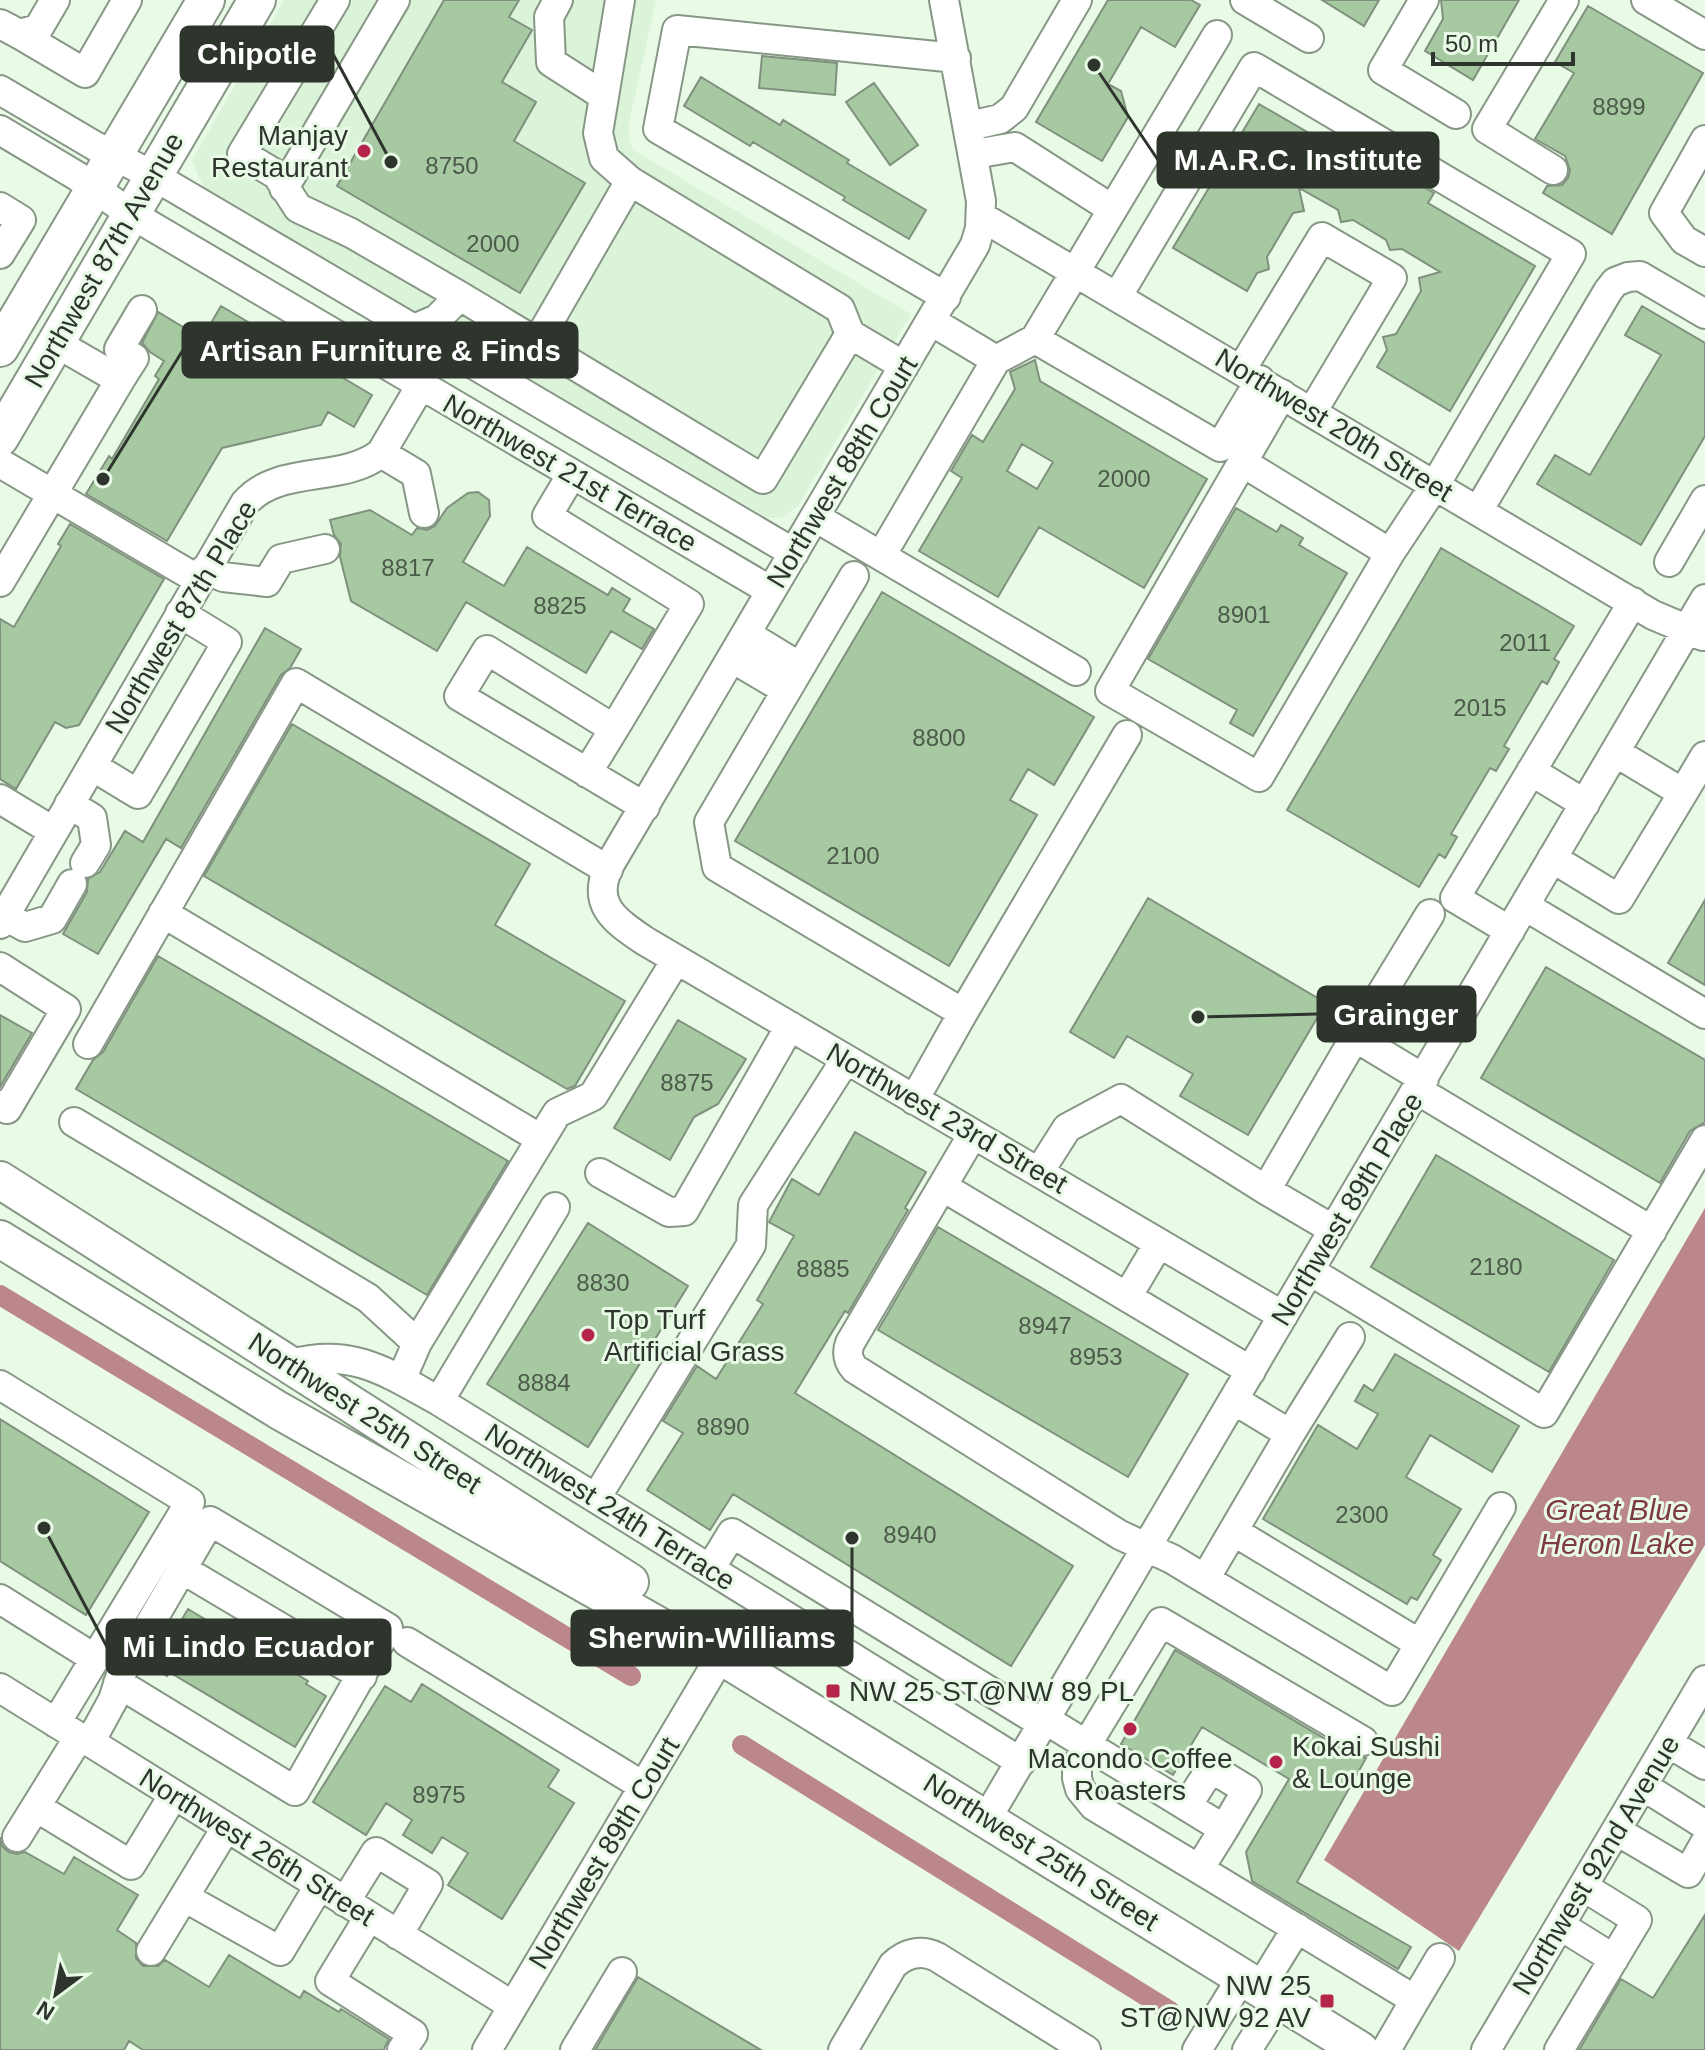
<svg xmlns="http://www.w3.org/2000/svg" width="1705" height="2050" viewBox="0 0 1705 2050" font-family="Helvetica,sans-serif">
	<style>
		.built { fill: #dbf3d9 }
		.water { fill: #bb868c }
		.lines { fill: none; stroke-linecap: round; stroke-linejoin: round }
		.canal { stroke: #bb868c; stroke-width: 20 }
		.building { fill: #a6c9a2; stroke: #80907e; stroke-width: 2; fill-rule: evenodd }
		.minor-casing { stroke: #879785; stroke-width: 32 }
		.major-casing { stroke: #879785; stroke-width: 40 }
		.minor { stroke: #fff; stroke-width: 28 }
		.major { stroke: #fff; stroke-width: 36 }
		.poi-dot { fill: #b5244b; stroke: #e9fbe7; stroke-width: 3 }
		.labels { text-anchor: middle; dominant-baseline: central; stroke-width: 6; stroke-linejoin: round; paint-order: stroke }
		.number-label { font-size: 24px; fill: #4c5a4a }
		.poi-label { font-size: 28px; fill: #2e352d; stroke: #e9fbe7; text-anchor: start }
		.street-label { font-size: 28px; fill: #2e352d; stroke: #e9fbe7 }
		.water-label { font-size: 30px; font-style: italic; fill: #7d3944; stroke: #e9fbe7 }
		.leader { fill: none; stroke: #2e352d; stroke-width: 3 }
		.callout-dot { fill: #2e352d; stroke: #e9fbe7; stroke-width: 3 }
		.callout { fill: #2e352d; stroke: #2e352d; stroke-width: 3 }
		.callout-label { font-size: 30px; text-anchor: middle; font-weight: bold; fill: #fff }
	</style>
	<rect width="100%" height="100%" fill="#e9fbe7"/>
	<path class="built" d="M284 0H656L629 123V139L633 150 911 314 798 506 783 517 768 518 204 189 192 160Z"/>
	<path class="water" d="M1705 1208V1545L1459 1951 1324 1860Z"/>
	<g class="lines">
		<path class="canal" d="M0 1295 631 1676
			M742 1745 1170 2011"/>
	</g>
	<path class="building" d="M444 0H519L509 17 532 30 502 82 536 102 514 141 585 183 520 293 337 186Z
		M1108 0H1191L1200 5 1175 47 1141 27 1108 84 1121 91 1128 117 1102 161 1036 122Z
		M1322 0H1379L1364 26Z
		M1441 0H1519L1473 80 1425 51 1443 19Z
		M1588 6 1703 73 1612 234 1543 193 1547 186 1562 185 1568 178 1570 170 1565 156 1535 139 1574 73 1555 62Z
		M762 56 837 63 835 95 759 88Z
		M701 77 780 125 783 120 849 160 847 163 926 210 909 239 843 200 845 197 753 142 750 146 684 106Z
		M874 83 918 145 890 165 846 102Z
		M1259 104 1366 166 1371 156 1396 171 1434 193 1428 203 1535 266 1450 411 1377 367 1387 350 1383 337 1396 334 1421 291 1419 278 1440 272 1402 249 1390 250 1386 240 1353 220 1341 222 1338 210 1299 188 1304 211 1293 213 1267 257 1269 269 1257 273 1247 291 1173 248Z
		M221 306 372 395 354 427 328 412 321 425 222 448 167 541 86 494 109 456 112 459 159 379 155 376 164 361 150 352 142 343 158 312 193 333 196 327 205 333Z
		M1642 306 1705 343V436L1641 545 1537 484 1555 455 1590 475 1661 355 1625 335Z
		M1035 360 1040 381 1207 479 1144 588 1039 527 998 597 919 551 962 478 951 471 972 435 983 442 1015 389 1010 372ZM1022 444 1053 462 1037 489 1007 471Z
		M478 492 489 500 490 516 463 562 504 586 527 547 608 595 612 588 630 599 623 611 654 629 642 649 611 631 586 673 466 602 437 651 351 601 340 557 341 544 334 535 330 520 370 510 412 535 417 528 427 530 435 526 447 508 468 493Z
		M1236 508 1277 532 1281 525 1303 538 1299 545 1347 573 1253 736 1230 723 1237 710 1148 659Z
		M70 524 164 579 79 725 66 728 55 722 16 789 0 779V619L14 627 61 546 58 544Z
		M1441 548 1574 626 1554 659 1559 662 1547 684 1542 681 1504 746 1509 749 1496 771 1490 768 1451 834 1457 837 1445 858 1439 854 1419 887 1287 810Z
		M882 592 1094 717 1054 785 1028 769 1010 800 1037 815 949 966 735 841Z
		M265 628 301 649 290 668 281 675 181 848 166 839 98 954 63 934 87 892 88 879 100 872 125 831 143 842Z
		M292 724 530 864 495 925 625 1001 575 1086 567 1089 204 876Z
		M1148 898 1326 1003 1248 1135 1180 1096 1193 1074 1127 1036 1114 1058 1070 1032Z
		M1705 900V985L1668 963Z
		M158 956 508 1161 427 1295 76 1089 93 1060 103 1052Z
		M1546 967 1705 1060V1122L1690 1131 1660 1183 1481 1078Z
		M0 1015 32 1033 0 1087Z
		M678 1020 746 1059 718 1104 694 1117 670 1160 614 1128Z
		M855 1132 926 1172 905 1208 908 1210 848 1313 845 1311 795 1393 1073 1566 1011 1666 733 1494 710 1530 647 1490 683 1433 663 1421 697 1366 716 1379 763 1304 757 1300 794 1236 769 1222 792 1179 819 1195Z
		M1436 1155 1614 1260 1549 1372 1371 1267Z
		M588 1223 688 1286 588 1447 487 1384Z
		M938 1227 1188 1374 1128 1477 878 1330Z
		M1395 1354 1519 1426 1492 1472 1430 1435 1406 1477 1461 1509 1433 1555 1441 1560 1417 1600 1411 1597 1407 1604 1263 1519 1318 1425 1357 1449 1378 1414 1355 1401 1364 1385 1373 1391Z
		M0 1419 149 1512 86 1615 0 1561Z
		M188 1609 308 1681 306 1684 326 1696 295 1747 169 1672 167 1676 153 1667Z
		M1175 1650 1354 1756 1366 1758 1297 1882 1411 1947 1398 1969 1252 1881 1246 1852 1289 1779 1202 1727 1173 1775 1121 1744Z
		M422 1684 559 1770 548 1787 574 1803 502 1919 448 1885 468 1853 442 1837 432 1853 403 1835 412 1820 386 1803 366 1835 313 1802 385 1686 411 1702Z
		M0 1837 2 1846 9 1852 17 1854 25 1852 64 1874 74 1857 138 1895 117 1930 136 1943V1958L143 1966H158L165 1960 209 1987 229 1955 300 1998 304 1991 339 2012 341 2009 389 2039 385 2047 384 2050H143L129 2041 124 2050H0Z
		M1705 1915V2050H1579L1621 1979 1653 1998Z
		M638 1977 761 2050H595Z"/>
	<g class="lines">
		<defs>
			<path id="minor" d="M335 0 242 154 277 175 298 208 351 233 460 296 763 479 850 334 904 366
				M558 0 549 17 551 62 604 96
				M944 0 981 201 980 228 975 245 610 864C590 904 614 920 645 941L1283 1316
				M1245 0 1309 38
				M1424 0 1383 70 1456 114
				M1646 0 1705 35
				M0 24 19 34 38 29 55 0
				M19 34 85 73 127 0
				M0 90 95 146 154 176 794 553
				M969 126 1000 119 1014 108 1077 0
				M0 130 77 176 131 214 771 591
				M1705 140 1664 213 1684 240 1705 252
				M974 154 1015 147 1112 209
				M1553 170 1487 129 1564 0
				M630 181 840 309 850 334
				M284 188 395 0
				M0 207 21 220 0 254
				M982 217 1653 615 1703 636
				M946 297 658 129 677 30 956 58
				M1117 297 1254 67 1571 254 1435 485 1390 553
				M931 321 996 360 1035 339 1220 447 1260 380
				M414 329 437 319 460 296
				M1035 339 1217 35
				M536 344 630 181 604 158 598 133 620 0
				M1241 370 1322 237 1392 278 1312 412
				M120 380 134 358 119 349 142 310
				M381 453 416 474 424 513
				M1242 462 1390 553 1259 777 1110 691 1282 394
				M0 463 199 580
				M572 474 547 516 689 604 614 729 487 650 459 696 645 807
				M1478 511 1608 291 1615 282 1628 277 1640 276 1705 314
				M815 517 1076 671
				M881 556 996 360
				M1669 562 1705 500
				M205 569 223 577 267 582 281 559 325 549
				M854 576 709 822 717 867 963 1013 1127 735
				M0 582 120 380 56 343
				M746 634 800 667
				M732 658 786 690
				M1615 752 1683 793 1705 756
				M92 766 138 794 227 642 180 613
				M1531 771 1585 804
				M587 773 614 729
				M0 799 53 831
				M69 804 92 818 96 845 85 863
				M1552 858 1619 899 1683 793
				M1525 906 1705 1014
				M163 913 541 1139
				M5 916 25 927 52 919 72 884
				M0 924 245 503C279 464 342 484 381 453L421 385
				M1510 931 1455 898 1633 602
				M0 967 66 1009 7 1109 0 1105
				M88 1044 296 683 608 870
				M1424 1079 1355 1037 1430 914
				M1417 1090 1652 1231
				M914 1100 963 1013
				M74 1122 368 1298 417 1343
				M973 1134 850 1343C846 1354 848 1361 855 1369L1120 1535 1172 1559 1205 1579
				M1039 1172 1067 1128 1121 1099 1266 1190 1355 1037
				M600 1173 669 1212 684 1211 790 1026
				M943 1187 1251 1371
				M1266 1190 1334 1230
				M1310 1271 1544 1413 1705 1140
				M1127 1297 1159 1243
				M291 1364C352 1347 388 1373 439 1401L1021 1762
				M401 1380 417 1343 557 1113 593 1096 676 960
				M0 1385 190 1502 56 1723
				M1234 1400 1290 1434 1350 1337
				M439 1401 555 1207
				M1290 1434 1205 1579 1392 1691 1501 1507
				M596 1498 751 1245 753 1205 846 1059
				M1233 1531 1420 1644
				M182 1569 362 1676
				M710 1569 732 1533 1043 1724
				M0 1599 94 1658
				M407 1642 643 1786
				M0 1688 79 1737 90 1742 513 2006
				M1046 1720 1224 1829 1199 1869 1094 1806 1080 1789 1077 1778V1766L1087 1744 1161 1622 1363 1741
				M90 1742 113 1700 122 1672 210 1521 388 1628 295 1791 118 1683
				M1668 1743 1705 1765
				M1643 1786 1705 1825
				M1187 1806 1211 1768 1247 1790 1224 1829
				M36 1807 131 1865 173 1796
				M987 1818 1705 599
				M1617 1831 1688 1873 1705 1843
				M17 1837 79 1737
				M1199 1869 1415 2000 1386 2050
				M184 1897 280 1951 319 1886
				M345 1902 376 1852 428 1884 398 1935
				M369 1917 330 1981 413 2034 402 2050
				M1561 1926 1614 1959
				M151 1951 226 1828
				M1260 1988 1297 1928
				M1415 2000 1440 1958
				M487 2050 721 1656
				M575 2050 622 1972
				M843 2050 893 1965C906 1953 921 1949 937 1957L1086 2050
				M1197 2050 1242 1977
				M1247 2050 1279 1999
				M1486 2050 1705 1680
				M1559 2050 1637 1920 1584 1887"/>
			<path id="major" d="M0 348 206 0
				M0 438 257 0
				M0 1180 630 1582
				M0 1239 278 1410 666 1630 721 1656 1360 2050"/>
		</defs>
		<use href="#minor" class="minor-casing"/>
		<use href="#major" class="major-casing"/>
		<use href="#minor" class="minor"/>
		<use href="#major" class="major"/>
	</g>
	<g class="poi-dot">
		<circle cx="364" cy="151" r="8"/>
		<circle cx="588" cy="1335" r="8"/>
		<rect x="825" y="1683" width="16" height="16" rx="4"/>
		<circle cx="1130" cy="1729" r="8"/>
		<circle cx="1276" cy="1762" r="8"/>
		<rect x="1319" y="1993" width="16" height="16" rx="4"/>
	</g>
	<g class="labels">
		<g class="number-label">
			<text x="1619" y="106">8899</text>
			<text x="452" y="165">8750</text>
			<text x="493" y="243">2000</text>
			<text x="1124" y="478">2000</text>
			<text x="408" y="567">8817</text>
			<text x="560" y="605">8825</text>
			<text x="1244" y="614">8901</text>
			<text x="1525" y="642">2011</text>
			<text x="1480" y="707">2015</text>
			<text x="939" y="737">8800</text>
			<text x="853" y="855">2100</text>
			<text x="687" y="1082">8875</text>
			<text x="1496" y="1266">2180</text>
			<text x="823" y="1268">8885</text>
			<text x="603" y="1282">8830</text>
			<text x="1045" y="1325">8947</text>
			<text x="1096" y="1356">8953</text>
			<text x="544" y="1382">8884</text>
			<text x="723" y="1426">8890</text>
			<text x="1362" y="1514">2300</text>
			<text x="910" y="1534">8940</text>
			<text x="439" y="1794">8975</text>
		</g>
		<g class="poi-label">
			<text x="348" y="135" text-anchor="end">Manjay<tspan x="348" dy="32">Restaurant</tspan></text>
			<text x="604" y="1319">Top Turf<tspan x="604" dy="32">Artificial Grass</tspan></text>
			<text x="849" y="1691">NW 25 ST@NW 89 PL</text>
			<text x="1292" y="1746">Kokai Sushi<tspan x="1292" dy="32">&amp; Lounge</tspan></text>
			<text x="1130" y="1758" text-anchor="middle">Macondo Coffee<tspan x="1130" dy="32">Roasters</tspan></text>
			<text x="1311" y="1985" text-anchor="end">NW 25<tspan x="1311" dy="32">ST@NW 92 AV</tspan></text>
		</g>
		<g class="street-label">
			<text transform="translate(104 260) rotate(-60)">Northwest 87th Avenue</text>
			<text transform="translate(1334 425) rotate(31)">Northwest 20th Street</text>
			<text transform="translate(842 472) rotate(-59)">Northwest 88th Court</text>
			<text transform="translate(570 473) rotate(30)">Northwest 21st Terrace</text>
			<text transform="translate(181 617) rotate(-59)">Northwest 87th Place</text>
			<text transform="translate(947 1118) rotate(30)">Northwest 23rd Street</text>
			<text transform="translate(1347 1209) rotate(-59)">Northwest 89th Place</text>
			<text transform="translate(365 1413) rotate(33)">Northwest 25th Street</text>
			<text transform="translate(610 1507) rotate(32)">Northwest 24th Terrace</text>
			<text transform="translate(257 1847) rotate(32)">Northwest 26th Street</text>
			<text transform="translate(1041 1852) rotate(32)">Northwest 25th Street</text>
			<text transform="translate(604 1853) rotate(-59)">Northwest 89th Court</text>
			<text transform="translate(1596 1865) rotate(-59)">Northwest 92nd Avenue</text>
		</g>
		<g class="water-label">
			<text x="1617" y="1509">Great Blue<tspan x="1617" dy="34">Heron Lake</tspan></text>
		</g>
	</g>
	<path class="leader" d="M391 162L333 54M1094 65L1158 160M103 479L183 350M1198 1017L1318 1014M852 1538L852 1638M44 1528L107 1647"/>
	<g class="callout-dot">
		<circle cx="391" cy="162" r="8"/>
		<circle cx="1094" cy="65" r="8"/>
		<circle cx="103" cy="479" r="8"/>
		<circle cx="1198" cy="1017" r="8"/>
		<circle cx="852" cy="1538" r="8"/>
		<circle cx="44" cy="1528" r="8"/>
	</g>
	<g class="callout">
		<rect x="181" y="27" width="152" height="54" rx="8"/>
		<rect x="1158" y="133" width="280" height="54" rx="8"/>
		<rect x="183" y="323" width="394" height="54" rx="8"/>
		<rect x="1318" y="987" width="157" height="54" rx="8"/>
		<rect x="572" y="1611" width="280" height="54" rx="8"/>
		<rect x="107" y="1620" width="283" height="54" rx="8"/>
	</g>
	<g class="callout-label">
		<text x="257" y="64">Chipotle</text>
		<text x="1298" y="170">M.A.R.C. Institute</text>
		<text x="380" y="361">Artisan Furniture &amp; Finds</text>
		<text x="1396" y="1025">Grainger</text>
		<text x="712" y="1648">Sherwin-Williams</text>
		<text x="248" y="1657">Mi Lindo Ecuador</text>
	</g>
	<g transform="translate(56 1994) rotate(212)" stroke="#e9fbe7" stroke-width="6" paint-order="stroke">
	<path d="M0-6L14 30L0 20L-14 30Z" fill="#2e352d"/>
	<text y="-12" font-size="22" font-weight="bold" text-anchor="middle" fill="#2e352d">N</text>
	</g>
	<path d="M1433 52v12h140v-12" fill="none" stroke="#2e352d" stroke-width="4"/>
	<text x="1445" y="52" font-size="24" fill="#2e352d" stroke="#e9fbe7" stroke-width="6" paint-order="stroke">50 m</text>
</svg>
